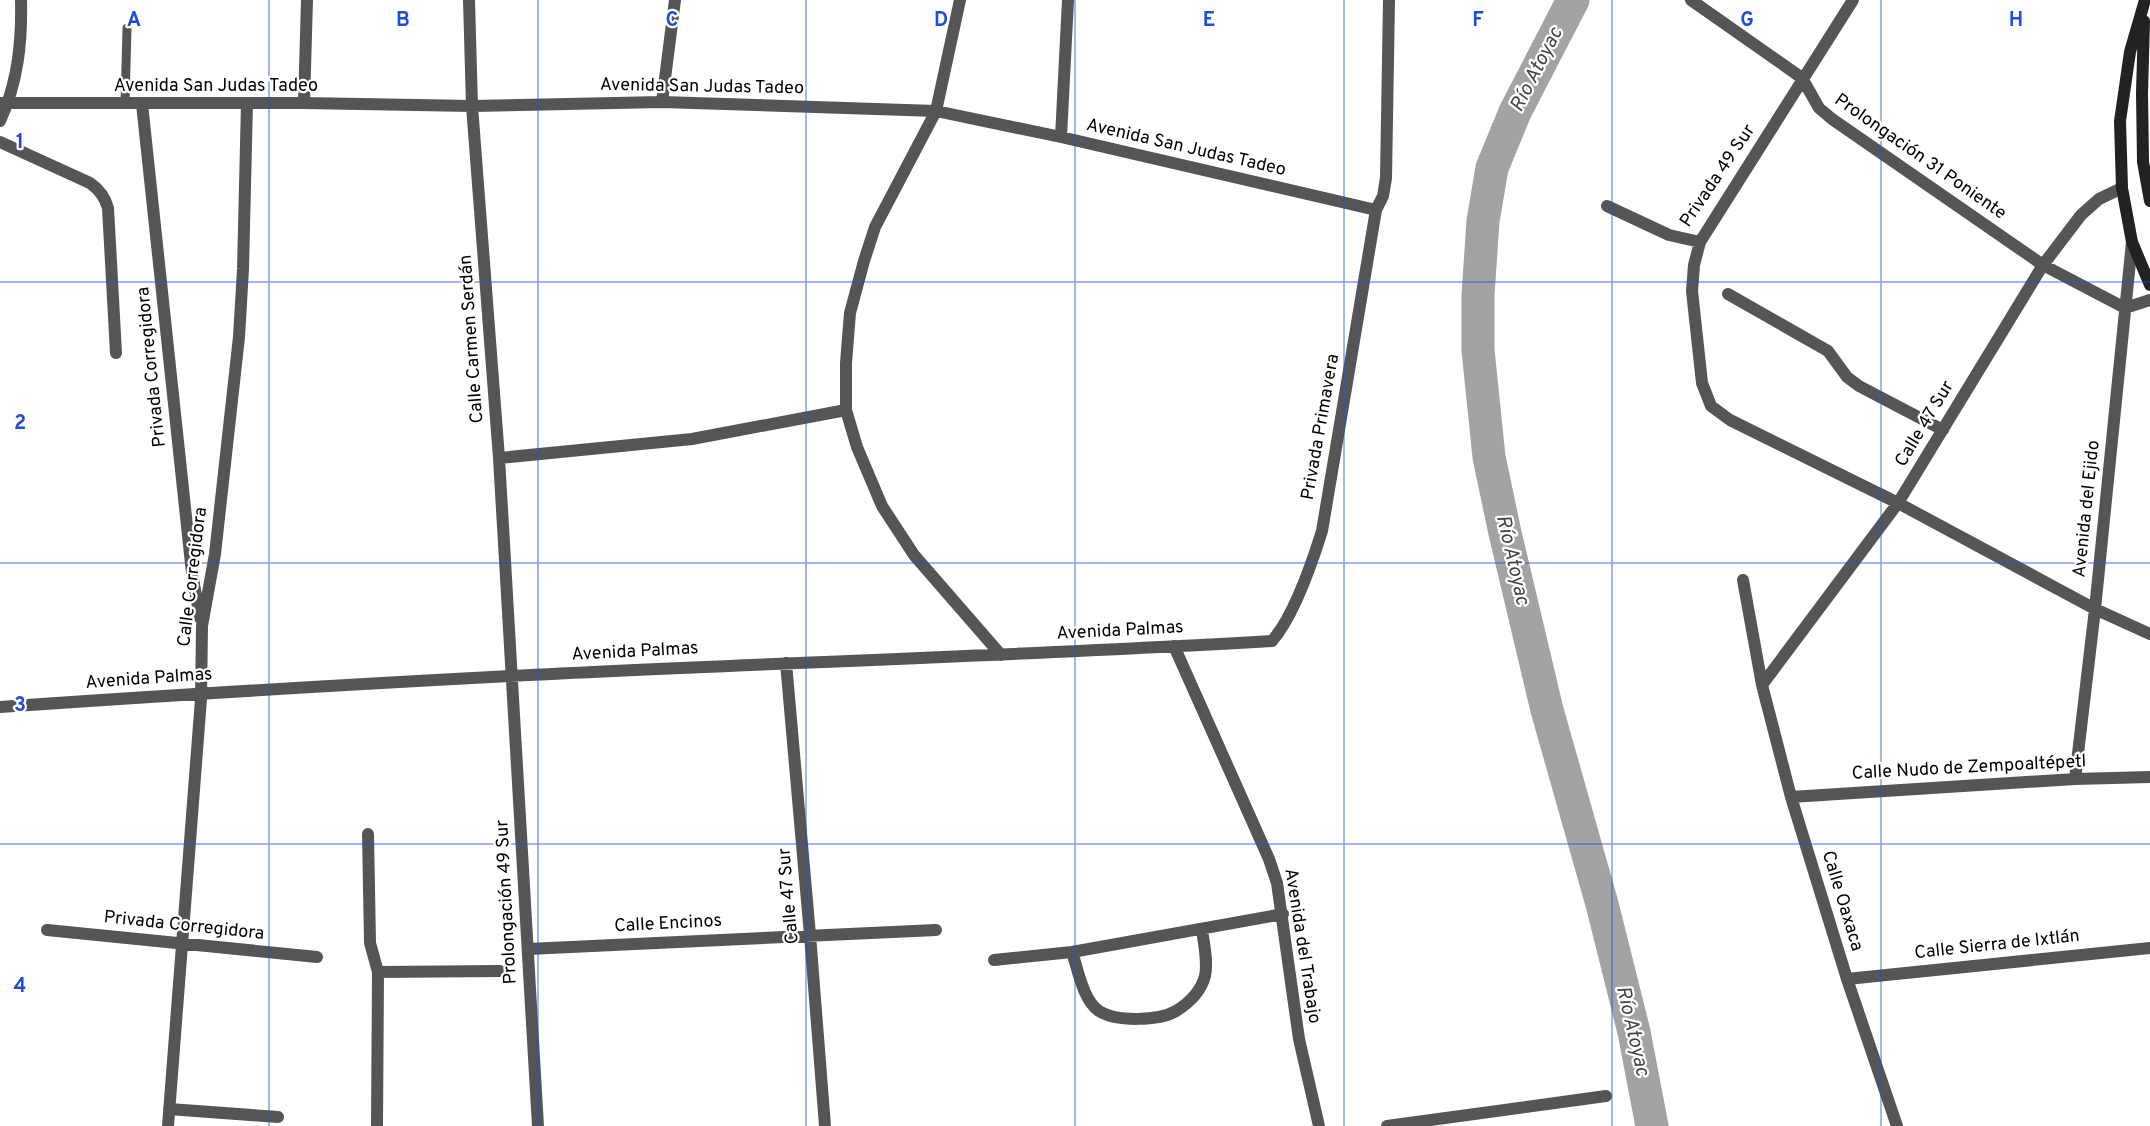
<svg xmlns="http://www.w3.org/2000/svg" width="2150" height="1126" viewBox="0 0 2150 1126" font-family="Overpass,sans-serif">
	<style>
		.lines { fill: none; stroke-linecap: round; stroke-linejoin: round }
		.river { stroke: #a3a3a3; stroke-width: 33 }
		.lane { stroke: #555; stroke-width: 9 }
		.street { stroke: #555; stroke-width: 12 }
		.secondary { stroke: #222; stroke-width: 12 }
		.grid { fill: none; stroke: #1d4ed8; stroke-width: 1.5; stroke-opacity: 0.55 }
		.labels { text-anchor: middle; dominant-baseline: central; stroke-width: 4.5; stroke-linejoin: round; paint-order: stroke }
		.street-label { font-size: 18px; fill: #000; stroke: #fff }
		.water-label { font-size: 20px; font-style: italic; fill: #444; stroke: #fff }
		.grid-label { font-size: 20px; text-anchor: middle; font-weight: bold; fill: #1d4ed8; stroke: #fff; stroke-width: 4.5; stroke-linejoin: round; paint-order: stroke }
	</style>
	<rect width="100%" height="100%" fill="#fff"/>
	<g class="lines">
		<path class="river" d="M1573 0 1515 112 1492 168 1483 221 1478 295V350L1489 457 1505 533 1547 710 1602 904 1634 1032 1652 1126"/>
		<path class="lane" d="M125 104 127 28"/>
		<path class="street" d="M469 0 472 106 499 458 538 1126
			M960 0 936 111 875 227 864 261 850 313 846 363V410L857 447 882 506 914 555 1001 655
			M1691 0 1802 78 1819 108 1832 119 2043 265 2125 308 2150 300
			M1853 0 1700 242 1694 265 1692 291 1702 383 1711 406 1730 420 1898 503 2095 609 2150 634
			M662 102 675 0
			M0 103H304L472 106 662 102 936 111 1061 137 1376 210 1383 196 1386 178 1389 0
			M304 103 307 0
			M142 104 192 573 200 618
			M0 121C18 82 22 42 21 0
			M1061 137 1068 0
			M0 142 90 183C100 190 105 197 108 208L116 353
			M1607 206 1669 235 1700 242
			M1728 294 1828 351 1847 377 1859 386 1943 430
			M499 458 692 439 846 410
			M1743 580 1762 685 1791 797 1847 979 1897 1126
			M1174 646 1269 859 1277 883 1299 1039 1319 1126
			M786 663 810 935 825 1126
			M1762 685 1898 503 2043 265 2081 215 2099 199 2122 188
			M0 707C170 695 341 685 511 676 765 663 1018 656 1272 641 1294 616 1312 563 1322 531L1376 210
			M2075 779 2095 609 2132 242
			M1791 797 2075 779 2150 777
			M368 834 370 943 378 972 377 1126
			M47 930 317 957
			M528 949 936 930
			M1072 952C1078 970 1083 1000 1099 1011 1116 1022 1159 1021 1176 1011 1189 1003 1201 991 1205 976 1208 962 1204 944 1202 930
			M994 960 1072 952 1283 914
			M378 972 500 971
			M1847 979 2150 948
			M169 1109 278 1117
			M168 1126 201 699 202 626 215 554 239 337 243 269 247 103
			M1387 1126 1606 1096"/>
		<path class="secondary" d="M2145 0 2130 52 2120 121 2122 188 2132 242 2150 285
			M2144 21 2142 93 2143 162 2150 201"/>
	</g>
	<path class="grid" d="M269 0V1126M538 0V1126M806 0V1126M1075 0V1126M1344 0V1126M1612 0V1126M1881 0V1126M0 282H2150M0 563H2150M0 844H2150"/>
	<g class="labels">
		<g class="street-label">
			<text x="216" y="86">Avenida San Judas Tadeo</text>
			<text transform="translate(702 87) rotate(1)">Avenida San Judas Tadeo</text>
			<text transform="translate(1186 148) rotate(13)">Avenida San Judas Tadeo</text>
			<text transform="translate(1920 157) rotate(35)">Prolongación 31 Poniente</text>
			<text transform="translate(1718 176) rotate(-56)">Privada 49 Sur</text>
			<text transform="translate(472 339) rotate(-94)">Calle Carmen Serdán</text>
			<text transform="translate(152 367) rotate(-96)">Privada Corregidora</text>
			<text transform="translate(1925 424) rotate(-59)">Calle 47 Sur</text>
			<text transform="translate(1321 427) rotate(-80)">Privada Primavera</text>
			<text transform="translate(2087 509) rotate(-84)">Avenida del Ejido</text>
			<text transform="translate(193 577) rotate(-83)">Calle Corregidora</text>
			<text transform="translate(1120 631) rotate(-3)">Avenida Palmas</text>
			<text transform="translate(635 652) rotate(-3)">Avenida Palmas</text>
			<text transform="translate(149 679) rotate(-4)">Avenida Palmas</text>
			<text transform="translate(1969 768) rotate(-3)">Calle Nudo de Zempoaltépetl</text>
			<text transform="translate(789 896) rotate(-95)">Calle 47 Sur</text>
			<text transform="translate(1842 901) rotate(73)">Calle Oaxaca</text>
			<text transform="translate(507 902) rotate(-93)">Prolongación 49 Sur</text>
			<text transform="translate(668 924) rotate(-3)">Calle Encinos</text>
			<text transform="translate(184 926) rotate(6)">Privada Corregidora</text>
			<text transform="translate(1997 945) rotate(-6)">Calle Sierra de Ixtlán</text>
			<text transform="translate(1302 946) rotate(81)">Avenida del Trabajo</text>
		</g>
		<g class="water-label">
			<text transform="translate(1537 70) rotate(-63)">Río Atoyac</text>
			<text transform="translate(1512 560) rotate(77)">Río Atoyac</text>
			<text transform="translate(1632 1031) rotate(77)">Río Atoyac</text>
		</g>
	</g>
	<g class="grid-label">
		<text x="134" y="26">A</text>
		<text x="403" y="26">B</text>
		<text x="672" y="26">C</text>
		<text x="941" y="26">D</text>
		<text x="1209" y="26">E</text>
		<text x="1478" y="26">F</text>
		<text x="1747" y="26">G</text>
		<text x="2016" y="26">H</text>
		<text x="20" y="148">1</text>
		<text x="20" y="429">2</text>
		<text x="20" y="711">3</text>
		<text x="20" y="992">4</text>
	</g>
</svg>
